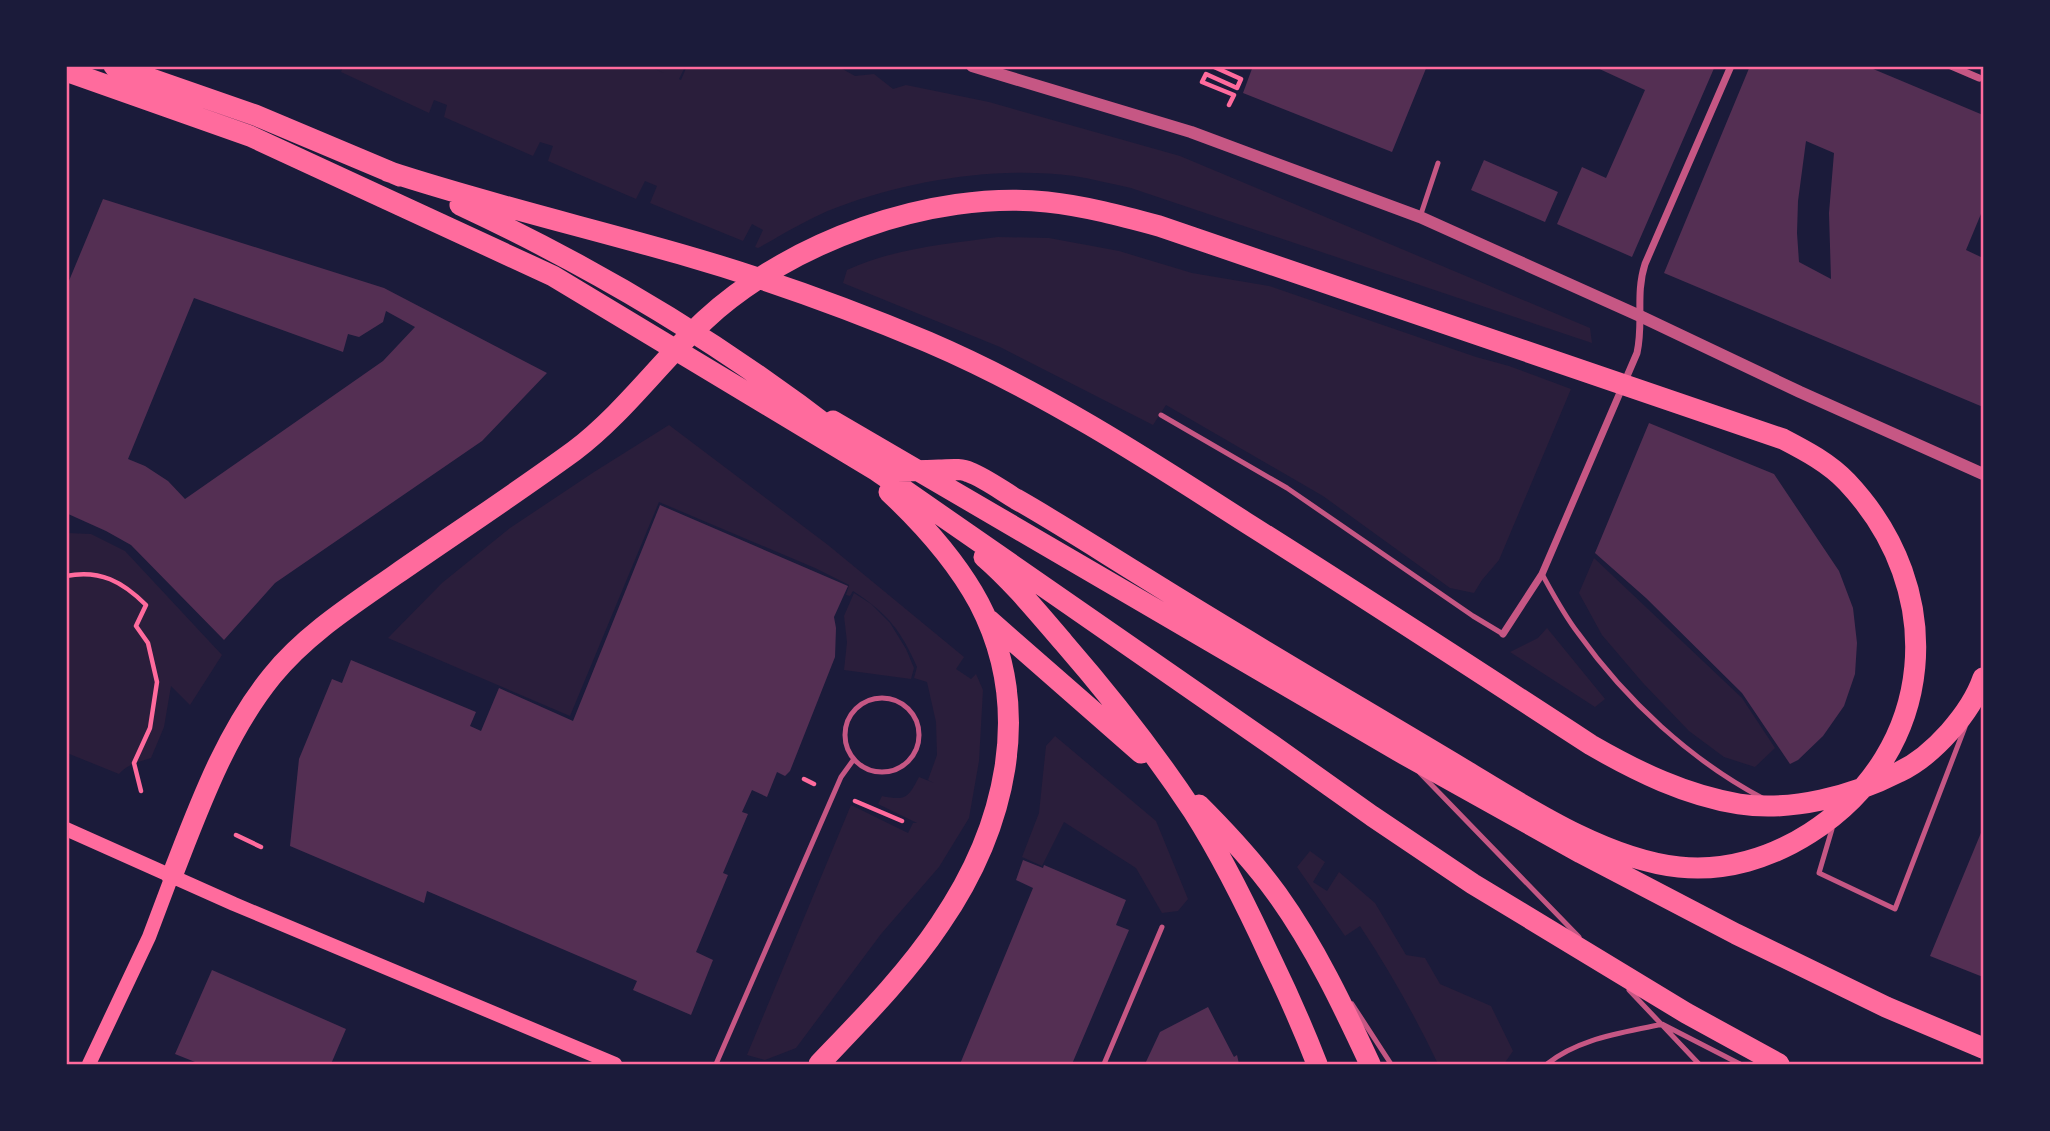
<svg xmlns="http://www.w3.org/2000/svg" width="2050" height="1131" viewBox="0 0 2050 1131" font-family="Rubik,sans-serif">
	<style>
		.green { fill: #2a1e3b }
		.building { fill: #542f53; fill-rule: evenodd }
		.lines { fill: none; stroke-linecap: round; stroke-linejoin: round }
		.path { stroke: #ff6b9d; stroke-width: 4.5 }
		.service { stroke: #c65784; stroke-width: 5 }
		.minor { stroke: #c65784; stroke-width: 7 }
		.tertiary { stroke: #c65784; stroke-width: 12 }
		.secondary { stroke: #ff6b9d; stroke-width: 14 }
		.motorway { stroke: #ff6b9d; stroke-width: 21 }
		.neatline { fill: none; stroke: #ff6b9d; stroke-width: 2.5 }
	</style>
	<rect width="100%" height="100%" fill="#1b1b3a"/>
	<path class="green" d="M343 67 648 66 666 74 651 67H685L679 79 681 80 687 66H837L855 76 874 74 893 89 906 85 989 102 1180 156 1590 328 1592 343 1131 188C1112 184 1093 179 1074 176 997 166 910 180 838 207 810 217 784 234 758 248L755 247 763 230 752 224 743 241 650 203 657 186 645 181 636 199 548 161 553 146 540 142 533 156 444 117 447 105 434 100 429 113 341 72Z
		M998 237 1049 238 1119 251 1192 273 1269 286 1476 357 1509 366 1571 389 1499 560 1482 580 1474 593 1450 588 1323 496 1166 405 1153 425 1000 347 843 283 847 270C894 248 948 244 998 237Z
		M669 425 828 545 964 657 956 669 971 679 976 674 983 690 979 761 969 818 939 867 881 934 796 1048 765 1060 747 1055 851 805 908 833 913 823H917L878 804 882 796C906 801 908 798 919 777L934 783 928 780 937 755 936 722 927 682 914 678 917 667C901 630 887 613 853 591L850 596 846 595 849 585 815 568 659 502 570 716 388 638 442 583 510 528 594 472Z
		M67 533 91 534 125 551 222 655 190 705 171 686 164 727 151 758C138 762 128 764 119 774L67 753Z
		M1594 558 1742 698 1775 748 1755 767 1724 757 1689 731 1643 683 1602 635 1579 593Z
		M854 593 871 604 890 623 906 649 914 668 911 679 844 670 847 642 844 616Z
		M1547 628 1605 699 1595 707 1510 652 1538 638Z
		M1055 736 1156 821 1188 899 1178 911 1162 913 1136 868 1064 822 1042 866 1022 857 1039 813 1046 746Z
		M1310 851 1325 862 1313 882 1327 891 1339 872 1375 903 1406 955 1425 958 1440 984 1491 1006 1513 1051 1504 1064H1438C1415 1016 1390 971 1360 926L1345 936 1297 867Z"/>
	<path class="building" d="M1253 66H1427L1392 152 1243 93Z
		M1593 66H1715L1632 257 1557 224 1582 167 1606 178 1645 90Z
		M1750 66H1866L1983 115V209L1966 250 1983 258V407L1664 273ZM1806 141 1834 153 1829 213 1831 279 1799 262 1797 233 1798 201Z
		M1484 160 1558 192 1545 222 1471 190Z
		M103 199 384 288 547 373 482 441 275 583 224 640 131 545 106 531 66 513V288ZM194 298 343 352 348 334 359 337 383 322 386 311 415 327 383 361 185 499 168 481 145 466 128 459Z
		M1649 423 1774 474 1839 571 1853 608 1857 643 1855 674 1844 706 1823 736 1798 760 1790 764 1742 693 1646 598 1595 553Z
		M660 505 848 586 834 617 836 628 835 657 790 771 785 776 777 772 767 797 752 790 742 812 748 814 723 873 728 875 696 952 713 960 691 1015 633 990 637 981 427 891 424 903 290 846 299 759 332 679 342 683 351 660 476 712 470 726 481 731 499 688 573 721Z
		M1983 828V977L1930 956Z
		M1023 860 1043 868 1044 865 1126 900 1116 925 1129 930 1072 1064H960L1033 888 1016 880Z
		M212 970 346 1029 331 1064H200L175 1054Z
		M1208 1007 1234 1057 1237 1055 1239 1064H1145L1160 1032Z"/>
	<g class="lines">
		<path class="path" d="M1212 66 1241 79 1237 88 1206 74 1202 82 1234 95 1229 105
			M66 576C100 569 123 582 146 605L136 626 148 643 157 682 150 728 134 763 141 791
			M804 779 814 784
			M855 801 902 821
			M236 835 261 847"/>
		<path class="service" d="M1420 217 1438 163
			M1161 415 1287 488 1473 616 1503 634
			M1542 574C1553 594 1564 615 1578 633 1626 700 1690 760 1764 799
			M845 735a37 37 0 1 1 74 0a37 37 0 1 1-74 0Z
			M1420 773 1579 937
			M1830 825 1832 829 1819 873 1895 909 1965 727
			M1629 990 1699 1064
			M1352 1004 1391 1064
			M716 1064 841 777 854 759
			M1104 1064 1162 927
			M1547 1064C1579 1038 1623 1033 1662 1024L1740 1064"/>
		<path class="minor" d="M1951 66 1979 78
			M1503 634 1542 574 1637 353C1644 322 1635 295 1645 264L1731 66"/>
		<path class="tertiary" d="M972 66 1191 132 1420 217 1640 316 1800 392 1983 474"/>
		<path class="secondary" d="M66 829 234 904 615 1064
			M89 1064 149 937 172 876"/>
		<path class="motorway" d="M114 66 255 115 400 176
			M66 71 250 136 553 276 877 471 1272 745 1372 816 1473 884 1686 1013 1779 1064
			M387 171C484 203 582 226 680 254 764 278 847 308 928 342 1040 390 1143 456 1245 522 1361 595 1476 670 1591 745 1638 772 1685 795 1739 804 1792 812 1852 796 1899 772 1933 756 1971 713 1983 678
			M460 205C595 268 724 345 842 437
			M833 421 1400 752 1581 853 1736 934 1886 1007 1983 1048
			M984 557C1013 582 1039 614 1064 643 1110 696 1154 752 1193 811 1223 858 1247 907 1270 957 1287 992 1303 1028 1317 1064
			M989 620 1141 753
			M1199 805C1227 833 1254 862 1277 894 1315 947 1343 1006 1370 1064
			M172 876C199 807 225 734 272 676 305 635 352 605 395 575 454 534 515 494 574 451 623 414 660 362 705 320 789 242 931 190 1047 202 1085 206 1122 216 1159 226L1783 439C1806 451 1829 463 1847 482 1949 590 1938 751 1810 833 1771 858 1725 872 1679 867 1605 859 1526 807 1463 769 1358 706 1251 644 1147 579 1103 552 1060 524 1016 499 1001 490 985 478 969 472 961 468 948 470 939 470 918 471 898 471 877 471
			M819 1064C861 1020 906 975 940 924 1005 829 1035 710 979 603 957 562 923 524 889 492"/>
	</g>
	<rect width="2050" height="1131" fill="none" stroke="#1b1b3a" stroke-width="136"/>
	<rect x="68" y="68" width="1914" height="995" class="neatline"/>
</svg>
